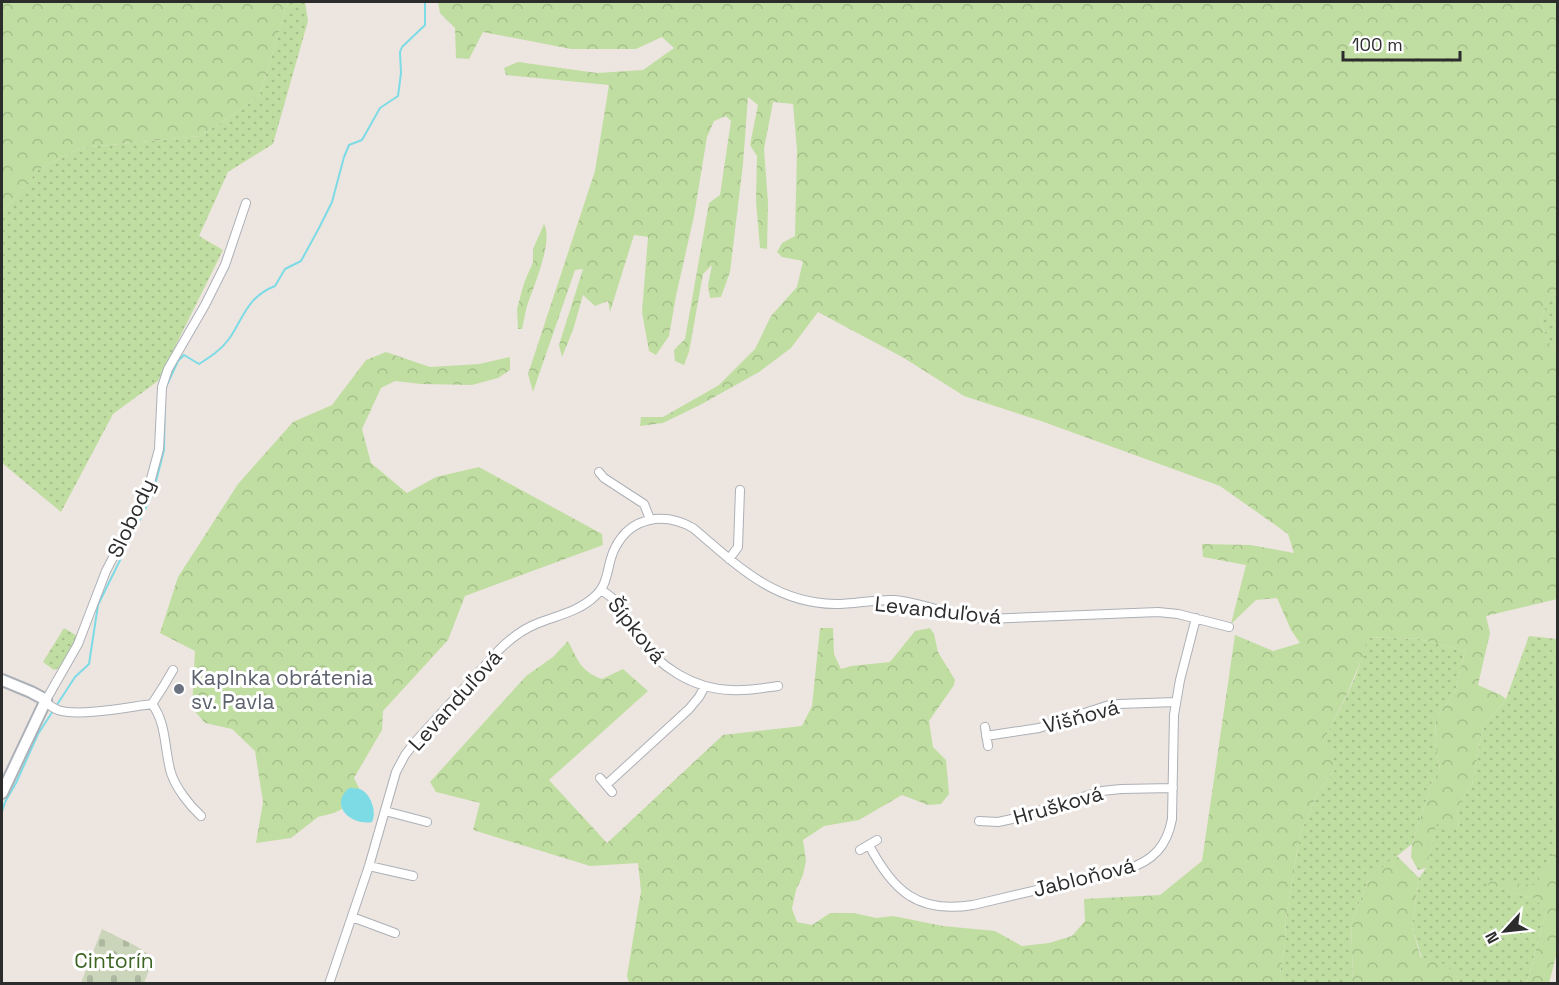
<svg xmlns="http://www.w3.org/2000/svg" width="1559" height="985" viewBox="0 0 1559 985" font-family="'Space Grotesk',sans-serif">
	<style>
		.grass { fill: url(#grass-dots) }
		.forest { fill: url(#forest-crowns) }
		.cemetery { fill: url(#cemetery-stones) }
		.water { fill: #7ddbe5 }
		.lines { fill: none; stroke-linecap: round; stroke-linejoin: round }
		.stream { stroke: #7ddbe5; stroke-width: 2 }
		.street-casing { stroke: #acb0b7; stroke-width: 10 }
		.secondary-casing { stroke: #acb0b7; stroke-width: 14 }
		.street { stroke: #fff; stroke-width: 8 }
		.secondary { stroke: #fff; stroke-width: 10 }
		.worship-dot { fill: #6b7280; stroke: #fff; stroke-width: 2 }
		.labels { text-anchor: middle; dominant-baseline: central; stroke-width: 6; stroke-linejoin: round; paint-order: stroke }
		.street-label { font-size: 21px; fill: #2c2c2c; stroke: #fff }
		.worship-label { font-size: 21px; fill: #5b616d; stroke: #fff; text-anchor: start }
		.park-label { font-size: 21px; fill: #3b6421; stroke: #fff }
	</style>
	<defs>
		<pattern id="grass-dots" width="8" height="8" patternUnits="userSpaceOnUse" patternTransform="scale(1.5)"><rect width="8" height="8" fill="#c1dea2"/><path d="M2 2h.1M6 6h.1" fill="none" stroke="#a6bf8c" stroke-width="1.8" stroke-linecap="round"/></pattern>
		<pattern id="forest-crowns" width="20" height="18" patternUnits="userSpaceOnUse" patternTransform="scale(1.5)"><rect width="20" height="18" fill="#c1dea2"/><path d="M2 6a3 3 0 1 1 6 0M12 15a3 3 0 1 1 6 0" fill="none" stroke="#a6bf8c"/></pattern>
		<pattern id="cemetery-stones" width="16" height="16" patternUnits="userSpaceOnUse" patternTransform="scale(1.5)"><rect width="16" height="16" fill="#cbd5b9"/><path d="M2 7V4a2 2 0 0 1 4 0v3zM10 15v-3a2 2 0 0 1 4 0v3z" fill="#aeb79f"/></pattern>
	</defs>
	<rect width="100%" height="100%" fill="#ede5e0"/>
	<path class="grass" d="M288 2H305L308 21 273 144 228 172 199 236 223 250 158 381 113 414 61 512 2 463V213L38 170 80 148 200 136 259 97Z
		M1557 293V347L1549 343 1540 321 1550 296Z
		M64 628 77 636 61 667 54 670 43 662Z
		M1529 636 1557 639 1558 839 1555 850 1536 886 1490 881 1489 885 1536 899 1546 911 1527 983H1458L1456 974 1422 958 1412 927 1419 878 1426 868 1437 822 1459 828 1457 808 1472 785 1483 727 1506 699Z
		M1366 637 1419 639 1465 651 1455 692 1436 717 1435 742 1440 769 1432 782 1412 844 1369 879 1351 923 1353 980 1351 984 1285 983 1280 974 1285 943 1286 919 1300 834 1319 791 1335 770 1322 744C1338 711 1362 673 1366 637Z"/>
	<path class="forest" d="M2 2H288L259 97 200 136 80 148 38 170 2 213Z
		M438 2H1557V293L1550 296 1540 321 1549 343 1557 347V599L1486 616 1490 633 1478 685 1501 695 1506 699 1483 727 1472 785 1457 808 1459 829 1437 823 1426 868 1418 870 1411 857 1412 844 1432 782 1440 769 1435 742 1436 717 1455 692 1465 651 1419 639 1367 637 1364 653 1347 694 1322 744 1333 750 1335 770 1319 791 1300 834 1286 919 1285 943 1280 974 1285 983H629L627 976 641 891 638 863 590 866 473 830 480 803 436 792 430 782 526 676 553 657 568 641C578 660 580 671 602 679L623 669 648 691 549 780 607 843 723 735 802 726 812 706 820 628H833L834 654 841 669 851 666 890 662 915 631 930 628 934 634 938 652 955 680 954 685 929 721 933 747 946 760 949 794 941 804 928 805 902 795 859 820 824 826 803 840 806 861 803 875 796 890 792 909 797 922 812 925 830 913H854L876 918 893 916 943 926 995 931 1022 946 1049 943 1072 936 1085 921 1084 899 1160 895 1202 861 1235 635 1273 651 1300 643 1291 630 1277 598 1256 600 1231 624 1246 565 1203 557 1202 544 1251 545 1294 553 1288 534 1220 486 1041 421 964 396 904 358 818 312 791 348 759 372 700 405 663 423 640 426 641 417H663L719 385 755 349 771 316 797 287 803 261 782 257 777 252 782 243 795 236 797 150 793 104 773 102 764 149 768 203 767 249 760 248 756 201 757 156 750 145 758 105 748 97 743 164 730 272 721 297 710 298 708 285 712 265 703 274 689 352 684 365 675 361 674 350 685 339 709 203 720 195 731 121 726 116 714 121 707 137 694 216 676 296 669 336 656 355 649 351 642 312 648 237 634 235 610 312 608 301 595 306 583 295 573 330 562 357 559 345 583 269 575 270 533 392 528 374 595 171 609 85 506 75 504 68 518 62 597 73 643 70 674 48 662 37 636 49H571L483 32 469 59 456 58 455 28 440 13Z
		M544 224C554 240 533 288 527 306 525 313 524 321 522 329H518L517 309 524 283 533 262V249Z
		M386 352 430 367 479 364 510 357V370L498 378 472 385 421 384 395 381 381 388 362 429 371 463 407 493 436 477 479 467 602 534 603 545 465 596 448 640 383 711 382 730 354 778 360 790 349 788 341 804 342 809 334 813 318 817 291 838 256 843 263 802 255 751 232 729 205 723 192 708 195 651 160 633 178 577 238 484 293 422 332 405 366 360Z
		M1557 839 1558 949 1549 983H1527L1546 911 1536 899 1488 885 1490 881 1536 885 1555 850Z
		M1396 855 1419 878 1412 927 1421 958H1436L1456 974 1458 983H1351L1353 980 1351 923 1369 879Z"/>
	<path class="cemetery" d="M102 929 136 946 154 958 144 983H81Z"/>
	<path class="water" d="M349 788C353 788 356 788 360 789 371 794 377 812 372 822 352 826 328 806 349 788Z"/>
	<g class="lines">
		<path class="stream" d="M2 812 5 802 16 783 38 734 75 677 89 664 98 605 153 493 164 450 165 389 178 361 184 355 199 364C210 357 221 350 229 339 244 317 247 297 275 286L285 269 301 261 319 228 332 202 344 157 349 145 362 140 380 108 398 96 401 73 400 52 402 47 425 25V2"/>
		<defs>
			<path id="street" d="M599 472 604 478 644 504 650 519
				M729 559 738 547 740 490
				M601 590C624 604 625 615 638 636 658 667 694 689 731 690 747 691 763 688 778 686
				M46 700 78 644 106 571 148 490 159 449 162 387 168 369 205 305 225 265 246 203
				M45 702C49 705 53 708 58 710 79 717 128 707 152 704L163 687 173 670
				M152 704C167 724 164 749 171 773 176 788 189 805 201 816
				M985 727 988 746
				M986 736 1039 728 1106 706 1119 704 1176 702
				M600 778 612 792
				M606 785 689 709 699 697 705 686
				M385 811 427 822
				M979 821 998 822 1012 819 1102 791 1121 789 1173 788
				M869 845C893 891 918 914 973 905L1127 869C1153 861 1167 846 1172 819L1174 715 1180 680 1196 618
				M860 850 877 840
				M369 866 413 876
				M352 917 395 933
				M329 984 369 866 396 772 405 755 415 742 499 650C510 639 521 630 536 624 555 616 578 612 594 597 610 584 606 565 615 548 631 516 665 512 693 528 737 565 773 603 835 604 855 604 875 599 895 600 915 602 934 609 953 614 964 617 974 618 985 619L1158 612 1178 614 1229 627"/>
			<path id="secondary" d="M2 680 31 692 46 700 2 793"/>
		</defs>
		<use href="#street" class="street-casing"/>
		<use href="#secondary" class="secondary-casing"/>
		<use href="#street" class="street"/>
		<use href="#secondary" class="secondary"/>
	</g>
	<circle class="worship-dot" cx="179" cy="689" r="6"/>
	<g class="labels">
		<g class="street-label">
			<text transform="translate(131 518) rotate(-65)">Slobody</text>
			<text transform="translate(938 610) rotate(6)">Levanduľová</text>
			<text transform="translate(637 630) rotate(51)">Šípková</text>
			<text transform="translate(455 700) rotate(-48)">Levanduľová</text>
			<text transform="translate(1081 716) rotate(-15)">Višňová</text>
			<text transform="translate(1058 805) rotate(-16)">Hrušková</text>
			<text transform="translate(1084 877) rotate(-14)">Jabloňová</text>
		</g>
		<g class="worship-label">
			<text x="191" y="677">Kaplnka obrátenia<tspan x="191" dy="24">sv. Pavla</tspan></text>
		</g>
		<g class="park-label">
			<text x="114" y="960">Cintorín</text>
		</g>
	</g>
	<rect width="1559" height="985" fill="none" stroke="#2c2c2c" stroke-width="6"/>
	<g transform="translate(1505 931) rotate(243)" stroke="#ffffff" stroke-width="4.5" paint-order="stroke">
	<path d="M0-4.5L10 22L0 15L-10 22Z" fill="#2c2c2c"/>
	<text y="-9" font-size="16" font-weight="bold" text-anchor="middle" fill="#2c2c2c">N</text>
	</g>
	<path d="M1343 51v9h117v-9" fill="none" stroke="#2c2c2c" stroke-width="3"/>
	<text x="1352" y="51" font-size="18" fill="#2c2c2c" stroke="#ffffff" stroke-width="4.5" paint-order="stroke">100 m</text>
</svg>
